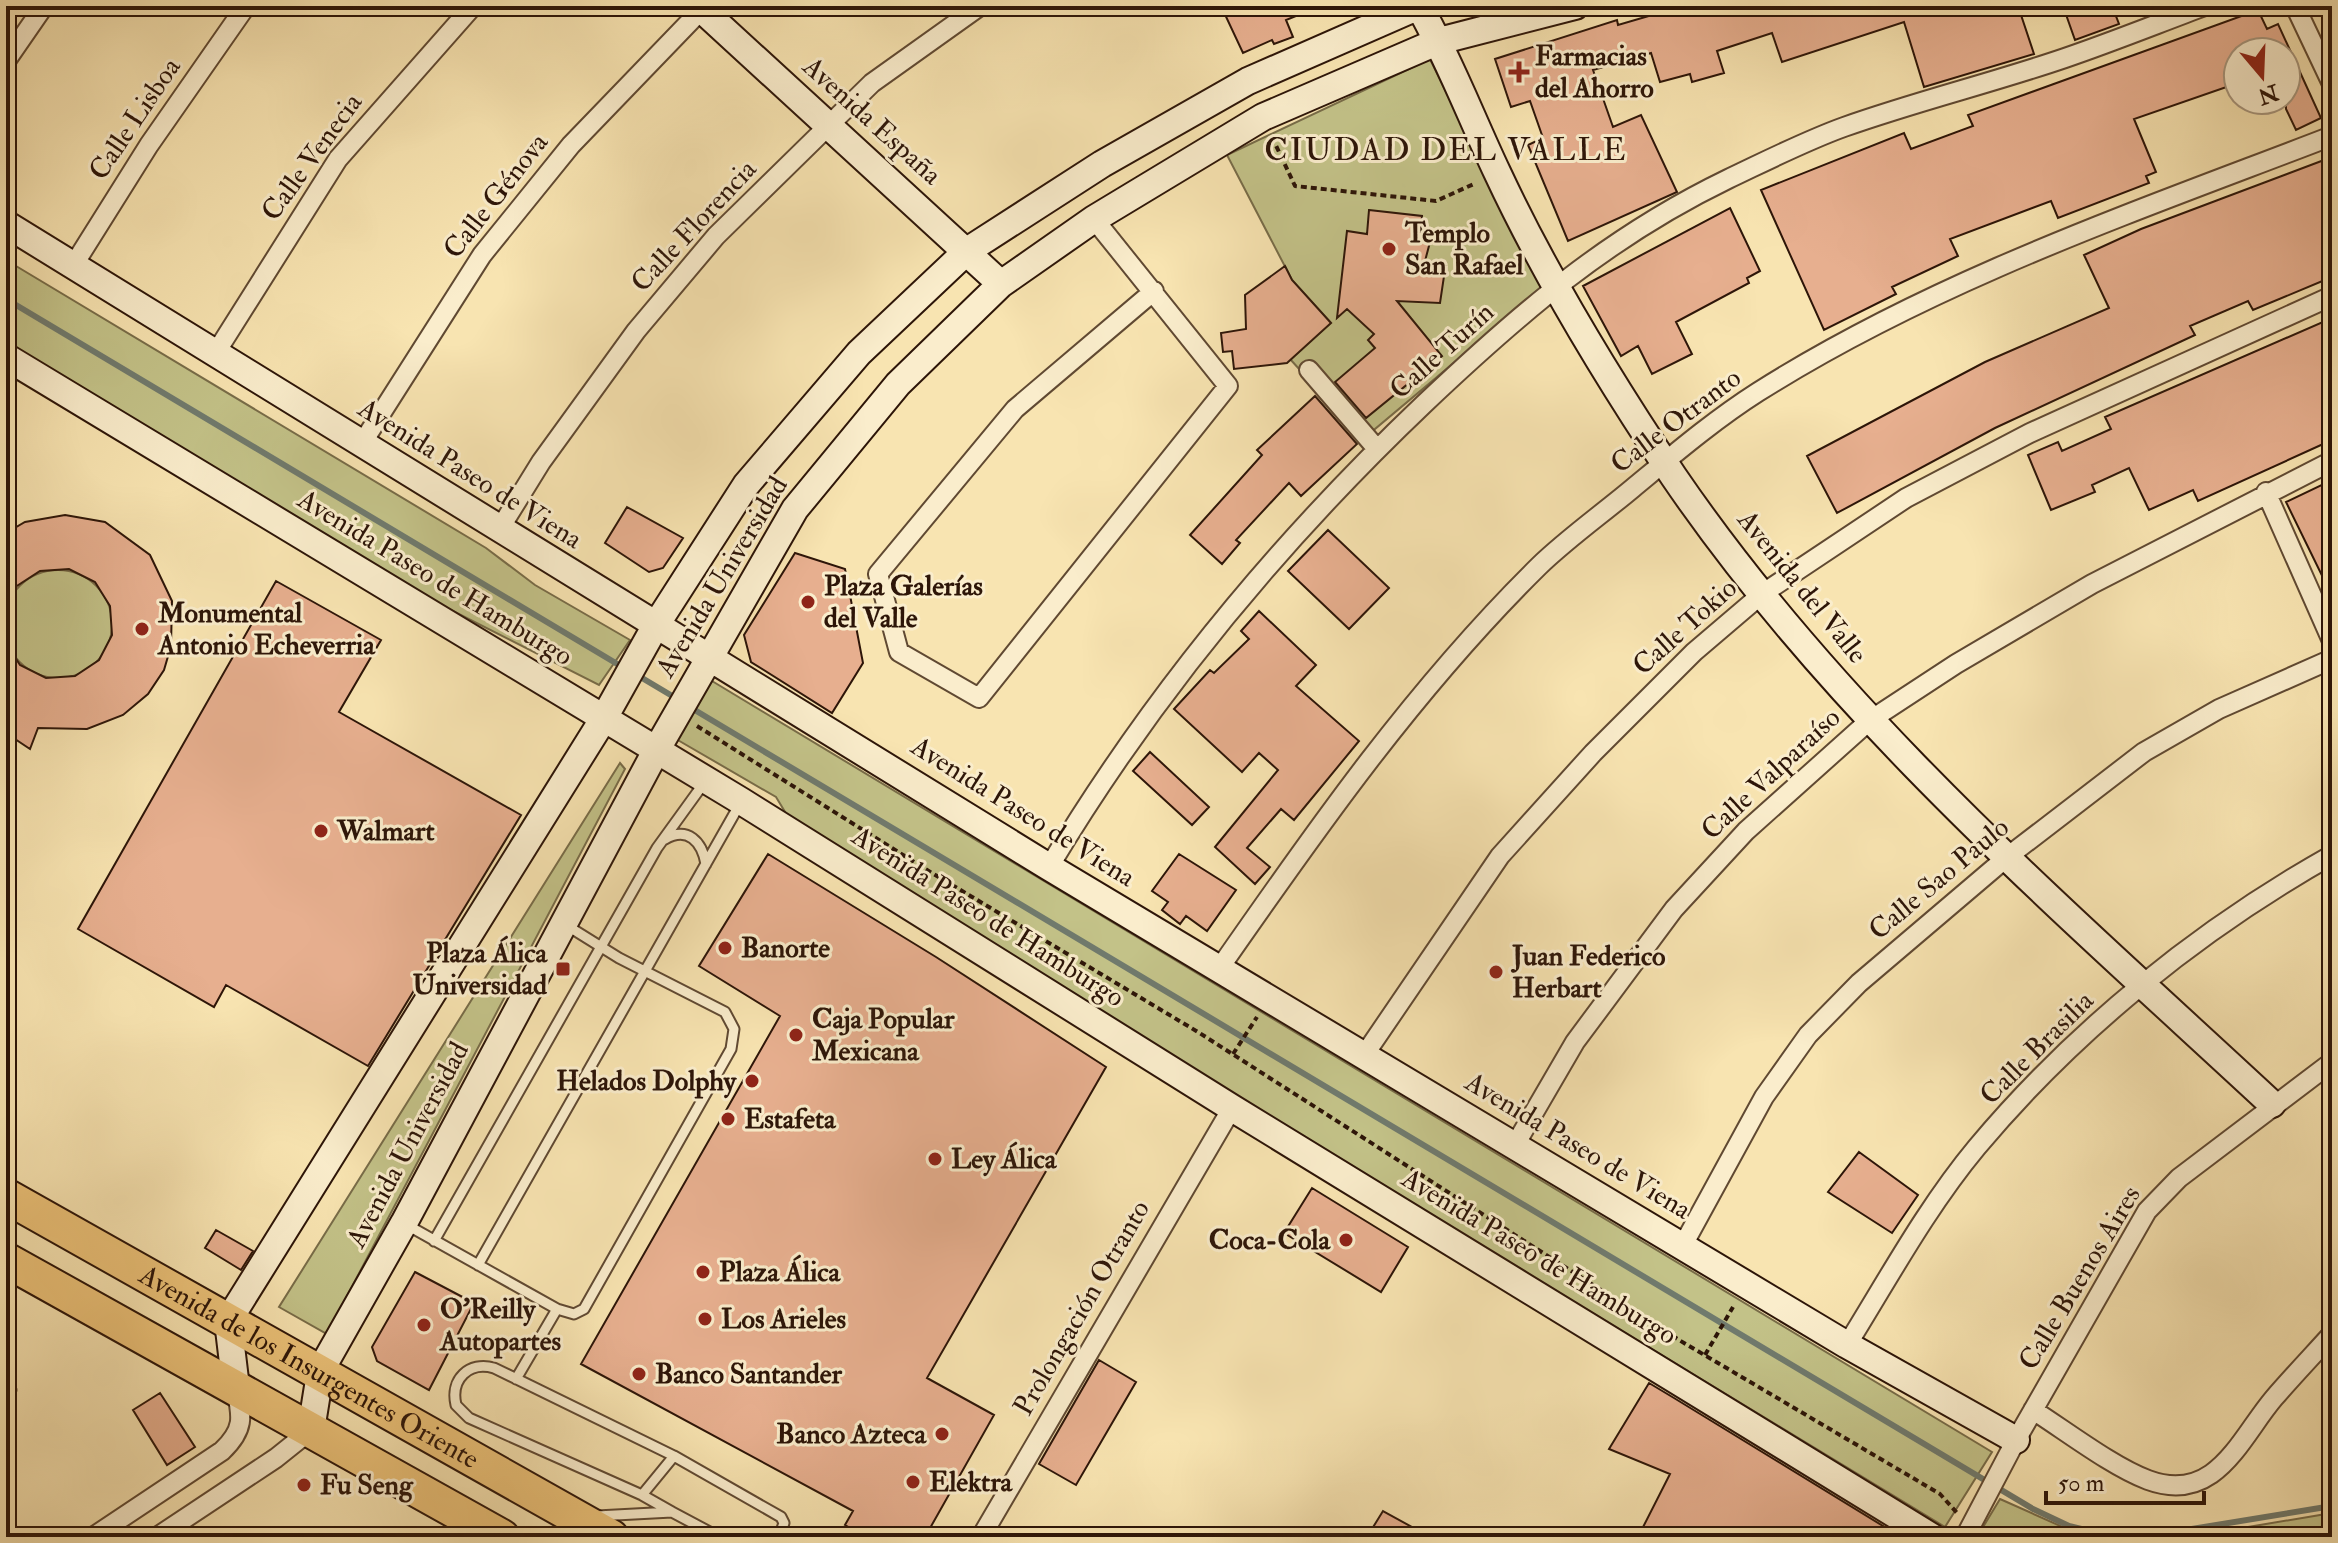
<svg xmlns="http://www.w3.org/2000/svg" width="2338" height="1543" viewBox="0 0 2338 1543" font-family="'IM FELL Double Pica',serif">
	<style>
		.green { fill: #c3c288; stroke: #786c48; stroke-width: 2 }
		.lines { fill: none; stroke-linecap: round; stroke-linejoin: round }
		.stream { stroke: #707a6d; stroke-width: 6 }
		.building { fill: #e7af8f; stroke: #2d1508; stroke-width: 2 }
		.lane-casing { stroke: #604932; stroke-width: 13 }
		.street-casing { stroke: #604932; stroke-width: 22 }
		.secondary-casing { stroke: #2d1508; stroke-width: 30 }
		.highway-casing { stroke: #2d1508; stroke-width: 38 }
		.path { stroke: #2d1508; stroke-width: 4; stroke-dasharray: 6 4; stroke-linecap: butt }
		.lane { stroke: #faedcc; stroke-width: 9 }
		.street { stroke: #faedcc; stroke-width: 18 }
		.secondary { stroke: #faedcc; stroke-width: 26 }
		.highway { stroke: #ecc278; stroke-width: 34 }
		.poi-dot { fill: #8f2418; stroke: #faedcc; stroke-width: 3 }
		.labels { text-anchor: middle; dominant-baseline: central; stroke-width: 6; stroke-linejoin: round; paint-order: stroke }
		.poi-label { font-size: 28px; font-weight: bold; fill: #2d1508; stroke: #faedcc; text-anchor: start }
		.street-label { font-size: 28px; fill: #2d1508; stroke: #faedcc }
		.quarter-label { font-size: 32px; letter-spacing: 2px; fill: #2d1508; stroke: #faedcc }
	</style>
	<rect width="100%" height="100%" fill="#f8e4b1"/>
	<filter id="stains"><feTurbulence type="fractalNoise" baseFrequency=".0025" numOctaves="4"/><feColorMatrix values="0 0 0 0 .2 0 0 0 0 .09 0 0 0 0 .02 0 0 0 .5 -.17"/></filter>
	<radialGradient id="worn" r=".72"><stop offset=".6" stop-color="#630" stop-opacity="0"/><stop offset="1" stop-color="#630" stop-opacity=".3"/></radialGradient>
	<path class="green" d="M1430 59 1542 289 1363 439 1290 359 1331 323 1292 280 1227 155Z
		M6 260 486 548 535 585 630 640 599 685 443 606 6 344Z
		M4 624a54 54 0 1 1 108 0a54 54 0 1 1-108 0Z
		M712 681 1992 1452 1945 1527 796 830 776 797 676 739Z
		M620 763 625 769 327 1334 279 1307Z
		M2000 1499 2085 1537H1977Z
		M2332 1513V1537H2188Z"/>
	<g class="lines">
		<path class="stream" d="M6 299 624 668
			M637 675 679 700
			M688 706 2033 1509 2069 1526 2111 1536 2155 1535 2332 1506"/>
	</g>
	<path class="building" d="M1221 6H1318V7L1286 20 1293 37 1274 44 1272 40 1243 53Z
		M1683 6H2018L2034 54 1924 87 1904 22 1782 62 1772 33 1717 51 1724 73 1692 82 1690 74 1660 82 1651 53 1593 70 1613 127 1641 115 1677 192 1568 241 1528 145 1543 138 1530 101 1511 107 1495 59 1617 20 1618 25Z
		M2063 6H2112L2119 24 2075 40Z
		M2258 10 2267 29 2278 24 2321 118 2296 130 2286 109V52H2238V83L2134 119 2156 172 2146 176 2149 183 2058 218 2051 201 1950 239 1958 256 1892 287 1896 294 1824 330 1761 190 1904 133 1911 149 1973 126 1968 115Z
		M2332 157V277L2253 310 2248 301 2190 326 2195 335 1995 428 1837 513 1807 456 1985 362 2109 308 2084 255 2141 229Z
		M1730 208 1760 271 1747 278 1749 283 1676 322 1692 354 1652 374 1638 346 1621 356 1583 286Z
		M1369 210 1422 216 1420 238 1430 242 1425 261 1446 263 1440 303 1397 301 1442 356 1366 418 1335 382 1375 348 1368 340 1374 334 1347 309 1337 318 1347 231 1367 234Z
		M1285 266 1292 280 1331 323 1287 363 1234 369 1232 351 1223 352 1221 333 1246 329 1245 295Z
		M2332 318V440L2198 501 2193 490 2149 510 2129 468 2092 485 2095 492 2051 510 2028 455 2058 442 2062 451 2111 429 2105 417Z
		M1315 396 1357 444 1301 496 1289 483 1236 540 1240 543 1222 564 1190 535 1262 455 1257 450Z
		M2332 480V596L2286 502Z
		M627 507 683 538 663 568 649 572 605 543Z
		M65 515 105 522 150 555 172 601 171 646 164 670 148 694 123 715 87 729 38 728 30 749 6 733V643L20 665 46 678 75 676 99 660 112 635 110 606 95 582 69 569 40 571 6 593V533L25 522Z
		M1328 530 1389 588 1349 629 1288 571Z
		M795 553 845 569 863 663 832 713 751 662 744 635Z
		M276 581 381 640 339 712 521 815 368 1066 226 985 214 1007 78 929Z
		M1259 611 1316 665 1296 686 1359 741 1294 820 1281 809 1247 848 1270 867 1255 884 1215 847 1278 770 1259 753 1242 772 1174 709 1210 670 1214 673 1249 639 1241 631Z
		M1150 752 1209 807 1192 825 1133 771Z
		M768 854 936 957 1106 1067 927 1378 994 1415 925 1537H866L845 1525 853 1511 581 1364 780 1016 699 966Z
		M1179 854 1236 890 1207 931 1186 916 1180 924 1162 910 1168 902 1152 891Z
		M1859 1152 1918 1195 1892 1233 1828 1192Z
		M1312 1188 1408 1247 1381 1292 1284 1233Z
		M216 1230 253 1251 241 1270 205 1248Z
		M415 1272 474 1303 429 1390 377 1361 372 1347Z
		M1099 1360 1136 1382 1076 1485 1039 1464Z
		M1649 1383 1674 1398 1901 1537H1638L1670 1474 1609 1449Z
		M160 1393 195 1447 167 1465 133 1410Z
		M1383 1511 1430 1537H1367Z"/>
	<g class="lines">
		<defs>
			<path id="lane" d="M665 839C688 826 702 842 706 864
				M407 1225 557 1309 574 1314 584 1309 731 1049 734 1029 725 1012 619 958 566 925
				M434 1241 657 848 704 783
				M478 1265 741 802
				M516 1379 557 1309
				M6 1393 11 1390
				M642 1495 674 1456
				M672 1512 642 1495 469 1418 456 1405C450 1379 469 1361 494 1368L674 1456 781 1517 784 1523 779 1537
				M597 1516 672 1512 719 1537"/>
			<path id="street" d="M2295 6 2332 84
				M6 61 44 6
				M1094 219 1228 386 979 698 899 652 878 574 1015 409 1154 291
				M73 266 149 145 246 6
				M215 354 338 159 473 6
				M1309 370 1377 449
				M361 445 482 255 571 145 705 6
				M2266 492 2332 641
				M499 530 541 462 636 331 716 236 872 83 980 6
				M1049 867C1151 697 1280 541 1424 404 1520 313 1608 237 1728 179 1766 161 1805 141 1844 127 1917 101 1992 83 2065 58 2112 42 2159 23 2205 6
				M1219 969C1317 828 1416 687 1539 566 1568 538 1602 514 1633 488 1673 455 1714 420 1758 392 1935 280 2137 211 2332 136
				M1365 1054 1500 856 1593 753 1694 652 1762 594 1906 498 2030 433 2332 296
				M1515 1145 1575 1042 1674 909 1746 831 1869 721 1956 664 2092 584 2332 461
				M1682 1247 1764 1097 1808 1035 1859 983 2006 858 2144 752 2219 709 2332 659
				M1847 1345C1888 1279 1927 1207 1977 1147 2075 1030 2199 930 2332 855
				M2033 1410C2066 1431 2113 1467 2148 1480 2216 1505 2240 1438 2274 1398 2293 1376 2313 1355 2332 1334
				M93 1537 222 1451C245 1429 242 1417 236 1388
				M157 1537 276 1458 311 1430
				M981 1537 1232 1108
				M1965 1537 2016 1440 2147 1211 2179 1178 2332 1062"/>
			<path id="secondary" d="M698 6 1001 284
				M1419 6C1449 59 1471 117 1497 172 1545 275 1611 383 1674 477 1838 717 2061 908 2272 1104
				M6 224 1049 867 1847 1345 2016 1440
				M6 357 741 801 1232 1108 1932 1537
				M236 1388 228 1321 604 718 656 625 746 485 859 353 967 251 1102 164 1248 81 1419 6
				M311 1430 320 1374 327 1359 404 1223 657 749 795 509 898 384 1001 284 1094 219 1263 117 1439 41 1575 6"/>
			<g id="highway">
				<path id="s1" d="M6 1196 611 1537"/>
				<path d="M6 1260 502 1537"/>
			</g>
		</defs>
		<use href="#lane" class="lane-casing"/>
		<use href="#street" class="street-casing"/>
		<use href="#secondary" class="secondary-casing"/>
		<use href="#highway" class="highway-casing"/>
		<path class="path" d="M1272 137 1295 186 1436 201 1476 183
			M697 726 927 870 1198 1032 1679 1340 1940 1494 1958 1514
			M1233 1054 1257 1017
			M1705 1355 1733 1307"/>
		<use href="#lane" class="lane"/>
		<use href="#street" class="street"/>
		<use href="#secondary" class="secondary"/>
		<use href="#highway" class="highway"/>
	</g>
	<g class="poi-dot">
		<path d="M1515 60h8v8h8v8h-8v8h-8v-8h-8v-8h8z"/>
		<circle cx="1389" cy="249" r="8"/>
		<circle cx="808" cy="602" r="8"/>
		<circle cx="142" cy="629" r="8"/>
		<circle cx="321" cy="831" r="8"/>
		<circle cx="725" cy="948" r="8"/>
		<rect x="555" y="961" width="16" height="16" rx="4"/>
		<circle cx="1496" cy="972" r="8"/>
		<circle cx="796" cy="1035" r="8"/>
		<circle cx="752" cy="1081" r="8"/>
		<circle cx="728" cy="1119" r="8"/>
		<circle cx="935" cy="1159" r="8"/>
		<circle cx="1346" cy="1240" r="8"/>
		<circle cx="703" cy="1272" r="8"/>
		<circle cx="705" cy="1319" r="8"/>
		<circle cx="424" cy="1325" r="8"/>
		<circle cx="639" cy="1374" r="8"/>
		<circle cx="942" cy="1434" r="8"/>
		<circle cx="913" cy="1482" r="8"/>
		<circle cx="304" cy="1485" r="8"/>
	</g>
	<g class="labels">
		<g class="poi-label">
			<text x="1535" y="56">Farmacias<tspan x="1535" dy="32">del Ahorro</tspan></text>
			<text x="1405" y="233">Templo<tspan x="1405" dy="32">San Rafael</tspan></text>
			<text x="824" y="586">Plaza Galerías<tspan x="824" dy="32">del Valle</tspan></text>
			<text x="158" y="613">Monumental<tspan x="158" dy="32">Antonio Echeverria</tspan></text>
			<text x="337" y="831">Walmart</text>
			<text x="741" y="948">Banorte</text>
			<text x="547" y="953" text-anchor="end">Plaza Álica<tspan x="547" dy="32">Universidad</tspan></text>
			<text x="1512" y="956">Juan Federico<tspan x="1512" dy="32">Herbart</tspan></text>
			<text x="812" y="1019">Caja Popular<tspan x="812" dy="32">Mexicana</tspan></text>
			<text x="736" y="1081" text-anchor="end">Helados Dolphy</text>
			<text x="744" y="1119">Estafeta</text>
			<text x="951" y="1159">Ley Álica</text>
			<text x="1330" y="1240" text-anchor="end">Coca-Cola</text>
			<text x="719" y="1272">Plaza Álica</text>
			<text x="440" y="1309">O'Reilly<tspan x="440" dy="32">Autopartes</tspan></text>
			<text x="721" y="1319">Los Arieles</text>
			<text x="655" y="1374">Banco Santander</text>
			<text x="926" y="1434" text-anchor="end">Banco Azteca</text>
			<text x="929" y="1482">Elektra</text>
			<text x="320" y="1485">Fu Seng</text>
		</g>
		<g class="street-label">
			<text transform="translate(135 119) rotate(-56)">Calle Lisboa</text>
			<text transform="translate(872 121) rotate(42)">Avenida España</text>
			<text transform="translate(312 157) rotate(-54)">Calle Venecia</text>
			<text transform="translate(496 196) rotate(-52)">Calle Génova</text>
			<text transform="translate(694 226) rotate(-47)">Calle Florencia</text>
			<text transform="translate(1442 351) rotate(-42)">Calle Turín</text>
			<text transform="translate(1676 421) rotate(-37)">Calle Otranto</text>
			<text transform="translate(470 474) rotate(32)">Avenida Paseo de Viena</text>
			<text transform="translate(722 577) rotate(-59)">Avenida Universidad</text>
			<text transform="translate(435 578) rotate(31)">Avenida Paseo de Hamburgo</text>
			<text transform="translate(1802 587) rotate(51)">Avenida del Valle</text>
			<text transform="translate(1685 627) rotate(-42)">Calle Tokio</text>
			<text transform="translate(1771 774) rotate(-43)">Calle Valparaíso</text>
			<text transform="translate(1023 812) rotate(32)">Avenida Paseo de Viena</text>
			<text transform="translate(1939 879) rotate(-40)">Calle Sao Paulo</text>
			<text transform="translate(988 917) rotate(32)">Avenida Paseo de Hamburgo</text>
			<text transform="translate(2037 1048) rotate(-45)">Calle Brasilia</text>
			<text transform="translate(408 1145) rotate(-62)">Avenida Universidad</text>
			<text transform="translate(1578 1146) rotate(31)">Avenida Paseo de Viena</text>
			<text transform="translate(1539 1257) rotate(31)">Avenida Paseo de Hamburgo</text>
			<text transform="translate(2080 1278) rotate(-59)">Calle Buenos Aires</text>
			<text transform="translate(1082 1308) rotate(-60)">Prolongación Otranto</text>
			<text stroke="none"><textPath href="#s1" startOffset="348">Avenida de los Insurgentes Oriente</textPath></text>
		</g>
		<g class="quarter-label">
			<text x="1446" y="150">CIUDAD DEL VALLE</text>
		</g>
	</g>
	<rect width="2338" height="1543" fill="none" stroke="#f8e4b1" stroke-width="32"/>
	<rect x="8" y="8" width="2322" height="1527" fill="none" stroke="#2d1508" stroke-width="4"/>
	<rect x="16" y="16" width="2306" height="1511" fill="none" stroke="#2d1508" stroke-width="2"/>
	<g transform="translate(2262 76) rotate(161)"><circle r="38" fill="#faedcc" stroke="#a8977e" stroke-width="2"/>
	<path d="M0-6L14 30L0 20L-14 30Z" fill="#8f2418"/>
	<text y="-12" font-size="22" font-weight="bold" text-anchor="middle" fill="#2d1508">N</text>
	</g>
	<path d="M2046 1491v12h158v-12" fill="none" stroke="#2d1508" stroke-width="4"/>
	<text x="2058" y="1491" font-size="24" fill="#2d1508" stroke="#faedcc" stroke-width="6" paint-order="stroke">50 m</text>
	<rect width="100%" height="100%" filter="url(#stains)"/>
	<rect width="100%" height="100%" fill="url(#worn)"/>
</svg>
